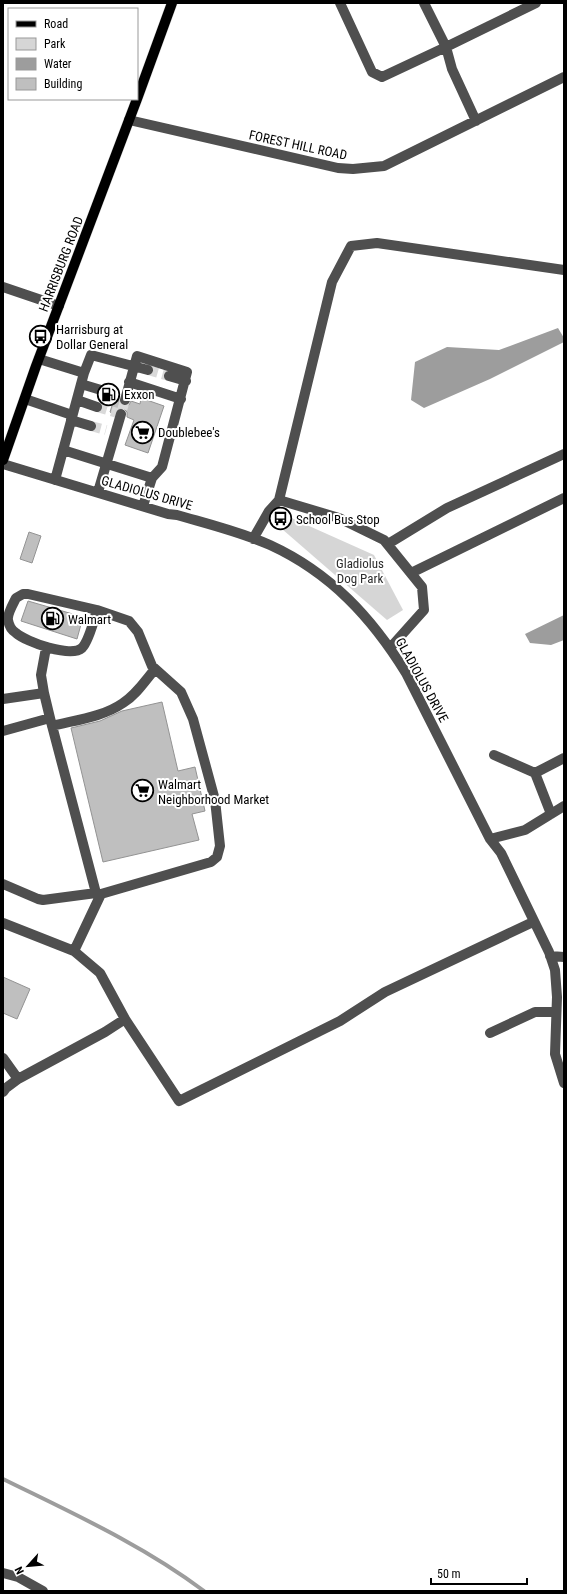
<svg xmlns="http://www.w3.org/2000/svg" width="567" height="1594" viewBox="0 0 567 1594" font-family="'Roboto Condensed',sans-serif">
	<style>
		.green { fill: #d6d6d6 }
		.water { fill: #9d9d9d }
		.lines { fill: none; stroke-linecap: round; stroke-linejoin: round }
		.stream { stroke: #9d9d9d; stroke-width: 4 }
		.building { fill: #bfbfbf; stroke: #939393 }
		.minor-tunnel { stroke: #d9d9d9; stroke-width: 10; stroke-dasharray: 10 5; stroke-linecap: butt }
		.major-casing { stroke: #dbdbdb; stroke-width: 11 }
		.minor { stroke: #4f4f4f; stroke-width: 10 }
		.major { stroke: #000; stroke-width: 10 }
		.labels { text-anchor: middle; dominant-baseline: central; stroke-width: 4; stroke-linejoin: round; paint-order: stroke }
		.street-label { font-size: 13px; fill: #000; stroke: #fff }
		.poi-label { font-size: 13px; fill: #000; stroke: #fff; text-anchor: start }
		.park-label { font-size: 13px; fill: #2d2d2d; stroke: #fff }
	</style>
	<rect width="100%" height="100%" fill="#fff"/>
	<path class="green" d="M289 517 374 555 403 610 387 620 282 529Z"/>
	<path class="water" d="M558 328 564 338V342L490 379 424 408 411 400 415 362 447 347 499 350Z
		M564 615V640L551 645 530 643 525 634Z"/>
	<g class="lines">
		<path class="stream" d="M3 1479C72 1513 143 1545 204 1591"/>
	</g>
	<path class="building" d="M115 396 119 397V402L124 406 129 405 131 401 140 404 141 398 164 406 148 453 125 445 134 420 127 417V412L123 408 117 409 114 414 110 412Z
		M29 532 41 536 32 563 20 559Z
		M28 601 83 617 77 639 21 621Z
		M162 702 178 771 195 767 205 811 192 814 199 840 103 862 71 728 100 721 122 711Z
		M3 977 30 989 17 1019 3 1013Z"/>
	<g class="lines">
		<path class="minor-tunnel" d="M148 370 169 376
			M101 390 117 395
			M97 407 121 414 125 400
			M91 426 106 430"/>
		<defs>
			<path id="major" d="M137 99 172 3
				M3 460 36 366 137 99"/>
		</defs>
		<use href="#major" class="major-casing"/>
		<path class="minor" d="M340 3 372 72 382 77 446 47 452 69 476 121
			M424 3 446 47 536 3
			M129 120 338 168 353 169 384 166 564 77
			M3 287 59 306
			M39 359 84 373 55 480
			M84 373 91 355 148 370
			M169 376 186 381
			M129 382 181 399
			M81 384 101 390
			M25 399 72 415
			M77 400 97 407
			M125 400 137 356 187 372 162 467 152 478
			M71 420 91 426
			M63 450 152 478 143 506
			M3 464 168 514 177 515C208 524 241 532 270 545 331 573 372 618 406 673L490 839 501 853 549 952 555 970 557 997 555 1054 564 1083
			M98 492 121 414
			M279 500 339 518 384 540 422 587 424 610 390 648
			M253 539 269 511 279 500 332 282 351 246 377 243 564 270
			M388 544 447 508 564 454
			M411 573 564 498
			M23 594H28L97 610C94 620 89 641 82 648 71 658 26 642 16 633 11 630 9 626 8 620 7 614 13 604 16 598Z
			M3 699 44 693 41 675 46 648
			M50 718 96 893
			M52 726C76 720 103 717 123 703 136 695 145 681 155 669
			M3 731 50 718 44 693
			M494 755 535 773 551 814
			M535 773 564 758
			M490 839 525 830 564 806
			M3 884 38 899 43 900 96 893 101 894
			M3 923 74 951 100 973 125 1019 105 1032 18 1079 6 1088 3 1092
			M74 951 101 894 211 862 217 857 220 846 215 800 193 719 181 692 152 666 138 632 129 621 97 610
			M550 956 564 957
			M125 1019 179 1101 340 1021 385 992 533 922
			M490 1033 535 1012H556
			M3 1058 18 1079
			M3 1573 18 1577 43 1591"/>
		<use href="#major" class="major"/>
	</g>
	<defs>
		<symbol id="bus-ring" viewBox="-11 -11 22 22"><circle r="9.5" fill="#fff" stroke="#000" stroke-width="1.5"/><path d="M-5-6H5V4H4V6H2V4H-2V6H-4V4H-5ZM-3.5-4V0h7V-4ZM-3.5 1.2v1.5H-2V1.2ZM2 1.2v1.5H3.5V1.2Z" fill="#000"/></symbol>
		<symbol id="fuel-ring" viewBox="-11 -11 22 22"><circle r="9.5" fill="#fff" stroke="#000" stroke-width="1.5"/><path d="M-5.5-6h7V0h2V4h1.3V-2.5L3-4.5l.8-.8L6-3V5H2.5V1h-1V6h-7ZM-4.2-4.7v3.2H.2V-4.7Z" fill="#000"/></symbol>
		<symbol id="supermarket-ring" viewBox="-11 -11 22 22"><circle r="9.5" fill="#fff" stroke="#000" stroke-width="1.5"/><path d="M-6-5.5h2.5l.6 2H6L4.5 2H-2.5L-4.4-4H-6ZM-1.5 3.2a1.3 1.3 0 1 0 .1 0ZM3 3.2a1.3 1.3 0 1 0 .1 0Z" fill="#000"/></symbol>
	</defs>
	<g fill-rule="evenodd">
		<use href="#bus-ring" x="28" y="324" width="25" height="25"/>
		<use href="#fuel-ring" x="96" y="382" width="25" height="25"/>
		<use href="#supermarket-ring" x="130" y="420" width="25" height="25"/>
		<use href="#bus-ring" x="268" y="506" width="25" height="25"/>
		<use href="#fuel-ring" x="40" y="606" width="25" height="25"/>
		<use href="#supermarket-ring" x="130" y="778" width="25" height="25"/>
	</g>
	<g class="labels">
		<g class="street-label">
			<text transform="translate(298 145) rotate(12)">FOREST HILL ROAD</text>
			<text transform="translate(61 264) rotate(-69)">HARRISBURG ROAD</text>
			<text transform="translate(147 493) rotate(16)">GLADIOLUS DRIVE</text>
			<text transform="translate(422 680) rotate(61)">GLADIOLUS DRIVE</text>
		</g>
		<g class="poi-label">
			<text x="56" y="329">Harrisburg at<tspan x="56" dy="15">Dollar General</tspan></text>
			<text x="124" y="394">Exxon</text>
			<text x="158" y="432">Doublebee's</text>
			<text x="296" y="519">School Bus Stop</text>
			<text x="68" y="619">Walmart</text>
			<text x="158" y="784">Walmart<tspan x="158" dy="15">Neighborhood Market</tspan></text>
		</g>
		<g class="park-label">
			<text x="360" y="563">Gladiolus<tspan x="360" dy="15">Dog Park</tspan></text>
		</g>
	</g>
	<rect width="567" height="1594" fill="none" stroke="#000000" stroke-width="8"/>
	<rect x="8" y="8" width="130" height="92" fill="#ffffff" stroke="#999999"/>
	<rect x="16" y="21" width="20" height="6" fill="#000000" stroke="#999999"/>
	<text x="44" y="28" font-size="12" fill="#000000">Road</text>
	<rect x="16" y="38" width="20" height="12" fill="#d6d6d6" stroke="#999999"/>
	<text x="44" y="48" font-size="12" fill="#000000">Park</text>
	<rect x="16" y="58" width="20" height="12" fill="#9d9d9d" stroke="#999999"/>
	<text x="44" y="68" font-size="12" fill="#000000">Water</text>
	<rect x="16" y="78" width="20" height="12" fill="#bfbfbf" stroke="#999999"/>
	<text x="44" y="88" font-size="12" fill="#000000">Building</text>
	<g transform="translate(28 1566) rotate(243)" stroke="#ffffff" stroke-width="3" paint-order="stroke">
	<path d="M0-3L7 15L0 10L-7 15Z" fill="#000000"/>
	<text y="-6" font-size="11" font-weight="bold" text-anchor="middle" fill="#000000">N</text>
	</g>
	<path d="M431 1578v6h96v-6" fill="none" stroke="#000000" stroke-width="2"/>
	<text x="437" y="1578" font-size="12" fill="#000000" stroke="#ffffff" stroke-width="3" paint-order="stroke">50 m</text>
</svg>
